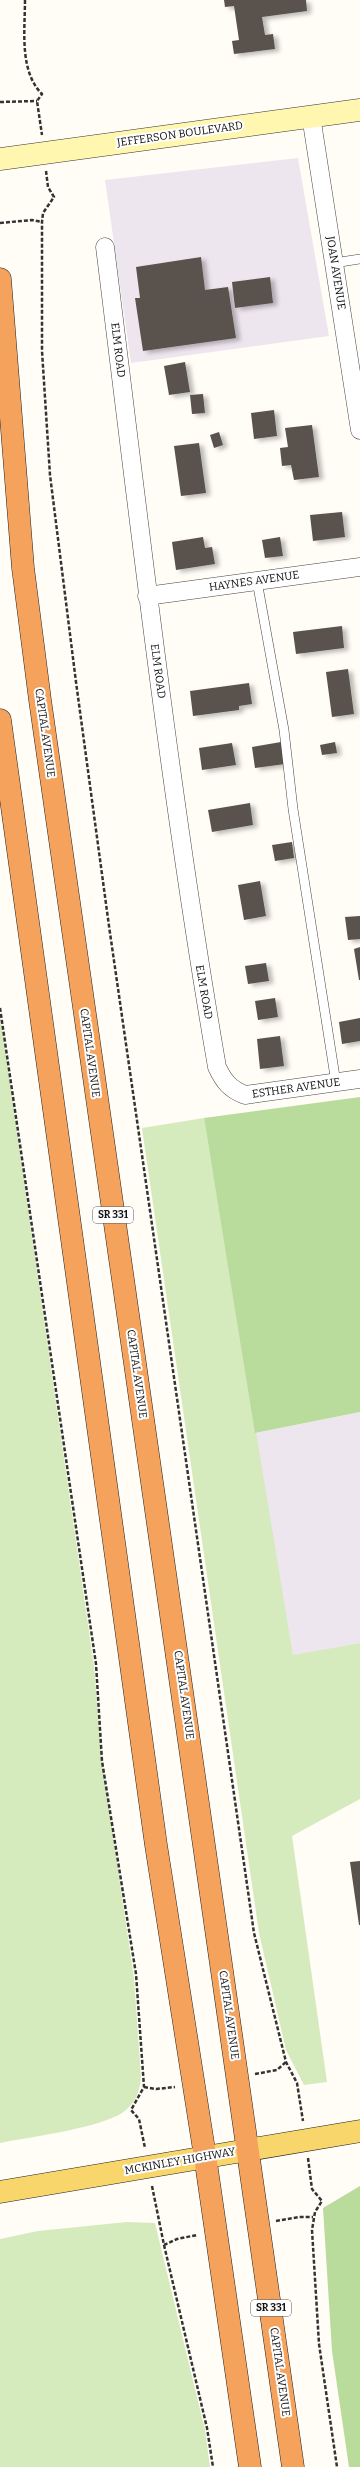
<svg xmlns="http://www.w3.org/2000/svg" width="360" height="2467" viewBox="0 0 360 2467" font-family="Bitter,serif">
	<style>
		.industrial { fill: #eee6ef }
		.green { fill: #d5ebbd }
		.forest { fill: #b9dc9c }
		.building { fill: #5a524d; filter: url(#shadow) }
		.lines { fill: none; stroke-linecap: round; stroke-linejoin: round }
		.lane-casing { stroke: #444; stroke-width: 10 }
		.street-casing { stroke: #444; stroke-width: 19 }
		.secondary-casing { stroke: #333; stroke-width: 23 }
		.primary-casing { stroke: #222; stroke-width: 23 }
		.highway-casing { stroke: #222; stroke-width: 23 }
		.path { stroke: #333; stroke-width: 2.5; stroke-dasharray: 4 2; stroke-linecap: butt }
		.lane { stroke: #fff; stroke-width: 9 }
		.street { stroke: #fff; stroke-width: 18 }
		.secondary { stroke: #fff6b0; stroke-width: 22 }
		.primary { stroke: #f9d66b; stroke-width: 22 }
		.highway { stroke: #f5a25d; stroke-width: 22 }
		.labels { text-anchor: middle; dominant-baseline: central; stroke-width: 4; stroke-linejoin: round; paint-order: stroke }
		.shield { fill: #fff; stroke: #585858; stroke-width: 1 }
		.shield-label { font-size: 10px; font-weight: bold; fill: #111 }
		.street-label { font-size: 11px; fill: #111; stroke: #fff }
	</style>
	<defs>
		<filter id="shadow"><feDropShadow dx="4.5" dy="2.5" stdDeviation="2" flood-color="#0004"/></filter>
	</defs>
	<rect width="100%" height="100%" fill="#fffdf5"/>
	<path class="industrial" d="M298 158 329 336 131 363 105 180Z
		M360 1412V1643L293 1656 255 1433Z"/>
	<path class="green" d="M0 1014 94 1666 102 1761 134 1978 141 2077C140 2092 135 2104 122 2113 99 2128 30 2137 0 2143Z
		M204 1118 293 1655 360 1643V1799L292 1836 327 2082 304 2085 286 2050 259 1933 142 1128Z
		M127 2222 155 2223 205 2430 210 2467H0V2239L38 2231Z"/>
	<path class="forest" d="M360 1097V1412L255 1433 204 1118Z
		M360 2186V2467H349L332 2351 323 2208Z"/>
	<path class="building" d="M224 0H306L307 11 262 17 265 35 273 34 275 49 234 54 232 41 239 40 234 6 225 7Z
		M201 257 205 290 228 287 236 338 143 351 135 298H140L136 267Z
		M270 277 273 303 235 308 232 282Z
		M185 362 190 392 169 395 164 366Z
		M203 394 205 413 192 414 190 395Z
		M274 410 277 436 254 439 251 413Z
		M312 425 319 477 294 480 291 465 282 466 280 448 288 447 285 428Z
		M219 432 223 445 214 448 210 435Z
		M199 443 206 493 181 496 174 446Z
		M342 512 345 537 313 541 310 515Z
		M203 537 205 548 212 547 215 564 176 570 172 542Z
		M280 537 283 556 265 558 262 540Z
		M342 626 344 648 296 654 293 632Z
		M348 669 354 714 332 717 326 672Z
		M249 683 252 704 239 706V710L193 716 190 691Z
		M281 742 285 764 255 768 252 747Z
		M335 742 337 753 322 755 320 745Z
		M232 743 236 765 202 770 199 748Z
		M250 803 253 825 212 832 208 810Z
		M292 842 294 858 275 861 272 845Z
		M260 881 266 916 244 920 238 885Z
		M360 916V939L348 940 345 917Z
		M360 947V980H359L354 949Z
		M266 963 269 981 248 984 245 966Z
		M275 998 278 1017 258 1020 255 1001Z
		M360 1018V1041L342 1044 339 1022Z
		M280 1036 284 1066 260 1069 257 1039Z
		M360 1861V1925H359L350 1862Z"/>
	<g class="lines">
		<defs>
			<path id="lane" d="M334 263 360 259
				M257 581 284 730 293 809 336 1083"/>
			<path id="street" d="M311 116 360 430
				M105 247C139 520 170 795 217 1067 224 1082 230 1089 245 1095L360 1079
				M147 596 360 567"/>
			<path id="secondary" d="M0 159 360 110"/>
			<path id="primary" d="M0 2192 360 2131"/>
			<path id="highway" d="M0 279 23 568 40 700 293 2467
				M0 720 156 1845 205 2156 250 2467"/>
		</defs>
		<use href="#lane" class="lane-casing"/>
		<use href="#street" class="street-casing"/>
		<use href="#secondary" class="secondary-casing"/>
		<use href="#primary" class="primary-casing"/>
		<use href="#highway" class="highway-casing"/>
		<path class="path" d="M25 0C25 30 19 71 42 94L37 101 42 135
			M0 102 37 101
			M46 171 48 187 54 197 43 213 42 222V351L50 475 76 682 109 926 254 1933 286 2062 297 2083 303 2121
			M0 223 32 220 42 222
			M0 1008 96 1664 102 1761 136 1974 144 2087 131 2110 139 2119 145 2148
			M255 2074 277 2070 286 2062
			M144 2087 156 2089 175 2087
			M308 2158 312 2189 322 2201 315 2212 312 2230 319 2344 337 2467
			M152 2186 164 2245 177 2239 197 2235
			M276 2221 299 2217H313
			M164 2245 207 2428 213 2467"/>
		<use href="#lane" class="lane"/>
		<use href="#street" class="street"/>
		<use href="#secondary" class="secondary"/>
		<use href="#primary" class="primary"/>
		<use href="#highway" class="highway"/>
	</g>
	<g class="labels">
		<g class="shield">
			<rect x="93" y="1207" width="40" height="16" rx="3"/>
			<rect x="251" y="2300" width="40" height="16" rx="3"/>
		</g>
		<g class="shield-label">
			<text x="113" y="1215">SR 331</text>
			<text x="271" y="2308">SR 331</text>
		</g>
		<g class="street-label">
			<text transform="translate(180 134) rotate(-8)">JEFFERSON BOULEVARD</text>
			<text transform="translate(336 273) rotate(81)">JOAN AVENUE</text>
			<text transform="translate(118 350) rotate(83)">ELM ROAD</text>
			<text transform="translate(254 581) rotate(-8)">HAYNES AVENUE</text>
			<text transform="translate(158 671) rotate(82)">ELM ROAD</text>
			<text transform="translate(45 733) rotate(82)">CAPITAL AVENUE</text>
			<text transform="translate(204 992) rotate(80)">ELM ROAD</text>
			<text transform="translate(90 1053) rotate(82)">CAPITAL AVENUE</text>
			<text transform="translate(296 1088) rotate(-8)">ESTHER AVENUE</text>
			<text transform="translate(137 1374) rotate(82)">CAPITAL AVENUE</text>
			<text transform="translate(184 1695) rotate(82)">CAPITAL AVENUE</text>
			<text transform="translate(229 2015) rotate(82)">CAPITAL AVENUE</text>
			<text transform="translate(180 2161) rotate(-10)">MCKINLEY HIGHWAY</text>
			<text transform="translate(280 2372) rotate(82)">CAPITAL AVENUE</text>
		</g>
	</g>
</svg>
